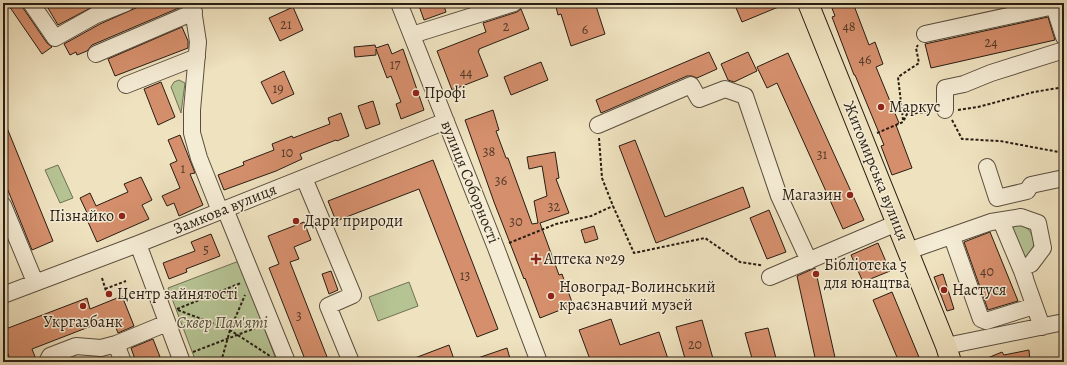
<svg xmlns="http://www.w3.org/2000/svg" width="1067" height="365" viewBox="0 0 1067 365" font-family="Alegreya,serif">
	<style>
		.green { fill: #b6c494; stroke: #6f7054 }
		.building { fill: #d58f6c; stroke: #281d13 }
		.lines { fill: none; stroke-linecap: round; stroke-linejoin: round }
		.minor-casing { stroke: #5a4e3e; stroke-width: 18 }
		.major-casing { stroke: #281d13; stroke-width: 22 }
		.path { stroke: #281d13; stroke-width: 2; stroke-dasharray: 3 2; stroke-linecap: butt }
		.minor { stroke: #f5ecd5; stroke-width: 16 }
		.major { stroke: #efe2bf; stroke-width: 20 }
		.poi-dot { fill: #8f2418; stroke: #f5ecd5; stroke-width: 1.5 }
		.labels { text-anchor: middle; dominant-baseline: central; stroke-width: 3; stroke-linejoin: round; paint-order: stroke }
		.number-label { font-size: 14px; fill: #533a29 }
		.poi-label { font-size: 16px; fill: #281d13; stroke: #f5ecd5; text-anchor: start }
		.street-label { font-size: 16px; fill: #281d13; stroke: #f5ecd5 }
		.park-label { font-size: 16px; font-style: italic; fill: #534f3a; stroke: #f5ecd5 }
	</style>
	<rect width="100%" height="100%" fill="#efe2bf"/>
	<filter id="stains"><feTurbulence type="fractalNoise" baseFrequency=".005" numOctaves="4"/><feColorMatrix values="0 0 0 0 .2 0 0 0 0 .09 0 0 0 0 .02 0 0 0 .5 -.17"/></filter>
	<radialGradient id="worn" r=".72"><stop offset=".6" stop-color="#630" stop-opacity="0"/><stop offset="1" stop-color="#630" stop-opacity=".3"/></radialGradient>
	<path class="green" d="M179 80 185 83 181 113 171 87 174 82Z
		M58 165 73 198 60 203 45 170Z
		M1015 224C1026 225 1033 231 1034 243 1034 247 1031 252 1030 256L1021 258 1011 231Z
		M239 261 277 362H196L168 288Z
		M409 282 418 306 378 321 369 297Z"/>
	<path class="building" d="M7 3H22L23 8 47 43 52 47 42 54Z
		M45 3H100L58 25Z
		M147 3H179L181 7 92 45 87 51 77 55 76 52 70 55 64 44 100 24Z
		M418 3H443L446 12 424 20Z
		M555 3H595L605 34 571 46 561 14 558 15Z
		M734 3H788L742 22Z
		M830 3H853L869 45 875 42 883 64 876 67 899 123 896 125 912 168 892 175 881 146 884 145 855 75H854L832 17 835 16Z
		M293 7 303 30 280 41 269 18Z
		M521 9 529 29 479 49V51H478L488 76 452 90 437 51 486 32 483 23 517 12Z
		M1048 17 1055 40 931 68 925 44Z
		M182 27 188 41V48L115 76 108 59Z
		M388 44 392 54 403 49 424 110 401 119 396 104 401 102 391 76 387 78 376 49V55L355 57 354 47 375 45 376 48Z
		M709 52 717 69 697 78 692 76H687L601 113 596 100Z
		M748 52 757 71 734 82 728 80 721 64Z
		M788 53 864 220 843 229 777 83 767 88 757 67Z
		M541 62 548 80 511 95 504 77Z
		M284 71 294 94 272 104 261 82Z
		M161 82 175 117 158 125 144 89Z
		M373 101 380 124 366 129 358 106Z
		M493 110 499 130 496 131 506 158H508L532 224 538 223 534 201 547 196 542 166 529 169 527 157 555 152 559 178 556 179 569 213 540 223 559 275 562 274 573 305 540 318 525 278 524 279 494 202 465 120Z
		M341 113 349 136 337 141 336 140 300 154 302 159 276 171 224 190 218 175 244 165 243 162 274 150 272 144 292 136 293 138 330 124 328 118Z
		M3 118 53 241 32 250 3 178Z
		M180 135 195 173 190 174 203 205 179 216 174 203 167 206 162 196 180 188 170 164 177 161 168 140Z
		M635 140 665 217 743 187 750 207 656 243 619 146Z
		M433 160 498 329 477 337 419 189 336 221 328 201Z
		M141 177 152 200 142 205 149 219 97 242 88 222 91 221 80 198 90 193 96 206 128 192 124 184Z
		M769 210 786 252 767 259 750 218Z
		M304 222 311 240 294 247 299 259 290 262 329 362H306L269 268 279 264 268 236Z
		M594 226 598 239 585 243 581 230Z
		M990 232 1018 301 988 310 964 242Z
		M211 234 220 256 186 269 187 272 169 279 163 263 195 251 191 242Z
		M878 243 890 271 863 282 851 255Z
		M815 268 836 362H816L797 276Z
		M331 271 338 290 329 294 322 274Z
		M943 274 954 309 947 311 934 277Z
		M892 292 921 362H899L873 300Z
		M122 296 134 326 118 333 112 318 32 349 37 362H11L3 341V330L87 298 90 309Z
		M611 319 620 345 659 332 669 362H591L579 330Z
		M702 320 714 362H686L676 327Z
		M768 328 777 362H753L745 333Z
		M153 339 162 362H136L131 348Z
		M449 345 455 362H407V361Z
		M507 348 511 362H472V360Z
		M1029 350 1030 362H978L1002 352 1004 355Z"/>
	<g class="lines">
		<defs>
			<path id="minor" d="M31 3 55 38 96 15 126 3
				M192 3 198 42 192 110V133L199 158 220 211
				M399 3 496 248 539 362
				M925 34 1054 6 1064 37
				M412 35 514 3
				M96 54 194 12
				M126 85 197 57
				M945 110V88L964 84 991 73 1064 50
				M598 125 691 85 699 99 725 89 745 96 779 196 809 261
				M987 167 997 198 1027 191 1031 185 1064 178
				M304 178 353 295 328 306 351 362
				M3 205 35 282
				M225 209 287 362
				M1001 221 1025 278
				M952 237 981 319 986 321 1034 306
				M138 244 182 362
				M908 251 991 222 1021 217 1038 223 1043 248 1031 264 1021 268 1042 327
				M770 277 897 223
				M3 295 138 244 446 121
				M116 344 123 362
				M946 346 1064 322
				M47 362 50 356 76 346 101 348 116 344 167 323"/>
			<path id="major" d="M808 3 946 346 951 362"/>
		</defs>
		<use href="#minor" class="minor-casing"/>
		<use href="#major" class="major-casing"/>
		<path class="path" d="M958 110 978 107 1034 92 1064 87
			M903 120 898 77 919 63 916 48 918 45
			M952 120 962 139 1000 141 1064 153
			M877 133 903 122 907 114 931 112
			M599 138 602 178 613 206 634 253 705 238 740 262 760 265 762 267
			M509 243 556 224 591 216 613 206
			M102 278 106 291
			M105 289 126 281
			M177 309 241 283
			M178 310 230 330 270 356
			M193 352 258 327
			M221 362 230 330 245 295"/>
		<use href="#minor" class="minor"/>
		<use href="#major" class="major"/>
	</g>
	<g class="poi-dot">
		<circle cx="416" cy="93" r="4"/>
		<circle cx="881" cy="107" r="4"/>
		<circle cx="850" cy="195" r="4"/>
		<circle cx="122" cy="216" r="4"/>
		<circle cx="296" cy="221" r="4"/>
		<path d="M534 253h4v4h4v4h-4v4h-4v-4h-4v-4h4z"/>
		<circle cx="816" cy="274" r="4"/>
		<circle cx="944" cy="290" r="4"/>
		<circle cx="109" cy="294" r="4"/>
		<circle cx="551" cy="296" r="4"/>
		<circle cx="83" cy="306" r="4"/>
	</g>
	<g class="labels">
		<g class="number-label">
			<text x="286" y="24">21</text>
			<text x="506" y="26">2</text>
			<text x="849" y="26">48</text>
			<text x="585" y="29">6</text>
			<text x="991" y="42">24</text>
			<text x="865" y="59">46</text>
			<text x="395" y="64">17</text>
			<text x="466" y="72">44</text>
			<text x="278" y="88">19</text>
			<text x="489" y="151">38</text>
			<text x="287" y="152">10</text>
			<text x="822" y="154">31</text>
			<text x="183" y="168">1</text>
			<text x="501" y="180">36</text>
			<text x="554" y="206">32</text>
			<text x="516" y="221">30</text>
			<text x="206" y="249">5</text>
			<text x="987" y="271">40</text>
			<text x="465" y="275">13</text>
			<text x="299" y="315">3</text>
			<text x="695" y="344">20</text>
		</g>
		<g class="poi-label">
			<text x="424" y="93">Профі</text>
			<text x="889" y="107">Маркус</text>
			<text x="842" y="195" text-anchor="end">Магазин</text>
			<text x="114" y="216" text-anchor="end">Пізнайко</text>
			<text x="304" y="221">Дари природи</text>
			<text x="544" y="259">Аптека №29</text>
			<text x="824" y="265">Бібліотека 5<tspan x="824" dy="18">для юнацтва</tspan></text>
			<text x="559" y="287">Новоград-Волинський<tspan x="559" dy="18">краєзнавчий музей</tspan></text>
			<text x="952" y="290">Настуся</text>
			<text x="117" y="294">Центр зайнятості</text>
			<text x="83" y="322" text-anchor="middle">Укргазбанк</text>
		</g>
		<g class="street-label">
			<text transform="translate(876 171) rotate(68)">Житомирська вулиця</text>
			<text transform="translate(470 182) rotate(68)">вулиця Соборності</text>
			<text transform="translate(225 209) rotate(-22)">Замкова вулиця</text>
		</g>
		<g class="park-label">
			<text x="222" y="323">Сквер Пам'яті</text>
		</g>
	</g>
	<rect width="1067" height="365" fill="none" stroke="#efe2bf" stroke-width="16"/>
	<rect x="4" y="4" width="1059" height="357" fill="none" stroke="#281d13" stroke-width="2"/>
	<rect x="8" y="8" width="1051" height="349" fill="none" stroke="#281d13"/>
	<rect width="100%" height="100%" filter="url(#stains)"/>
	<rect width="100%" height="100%" fill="url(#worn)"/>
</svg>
